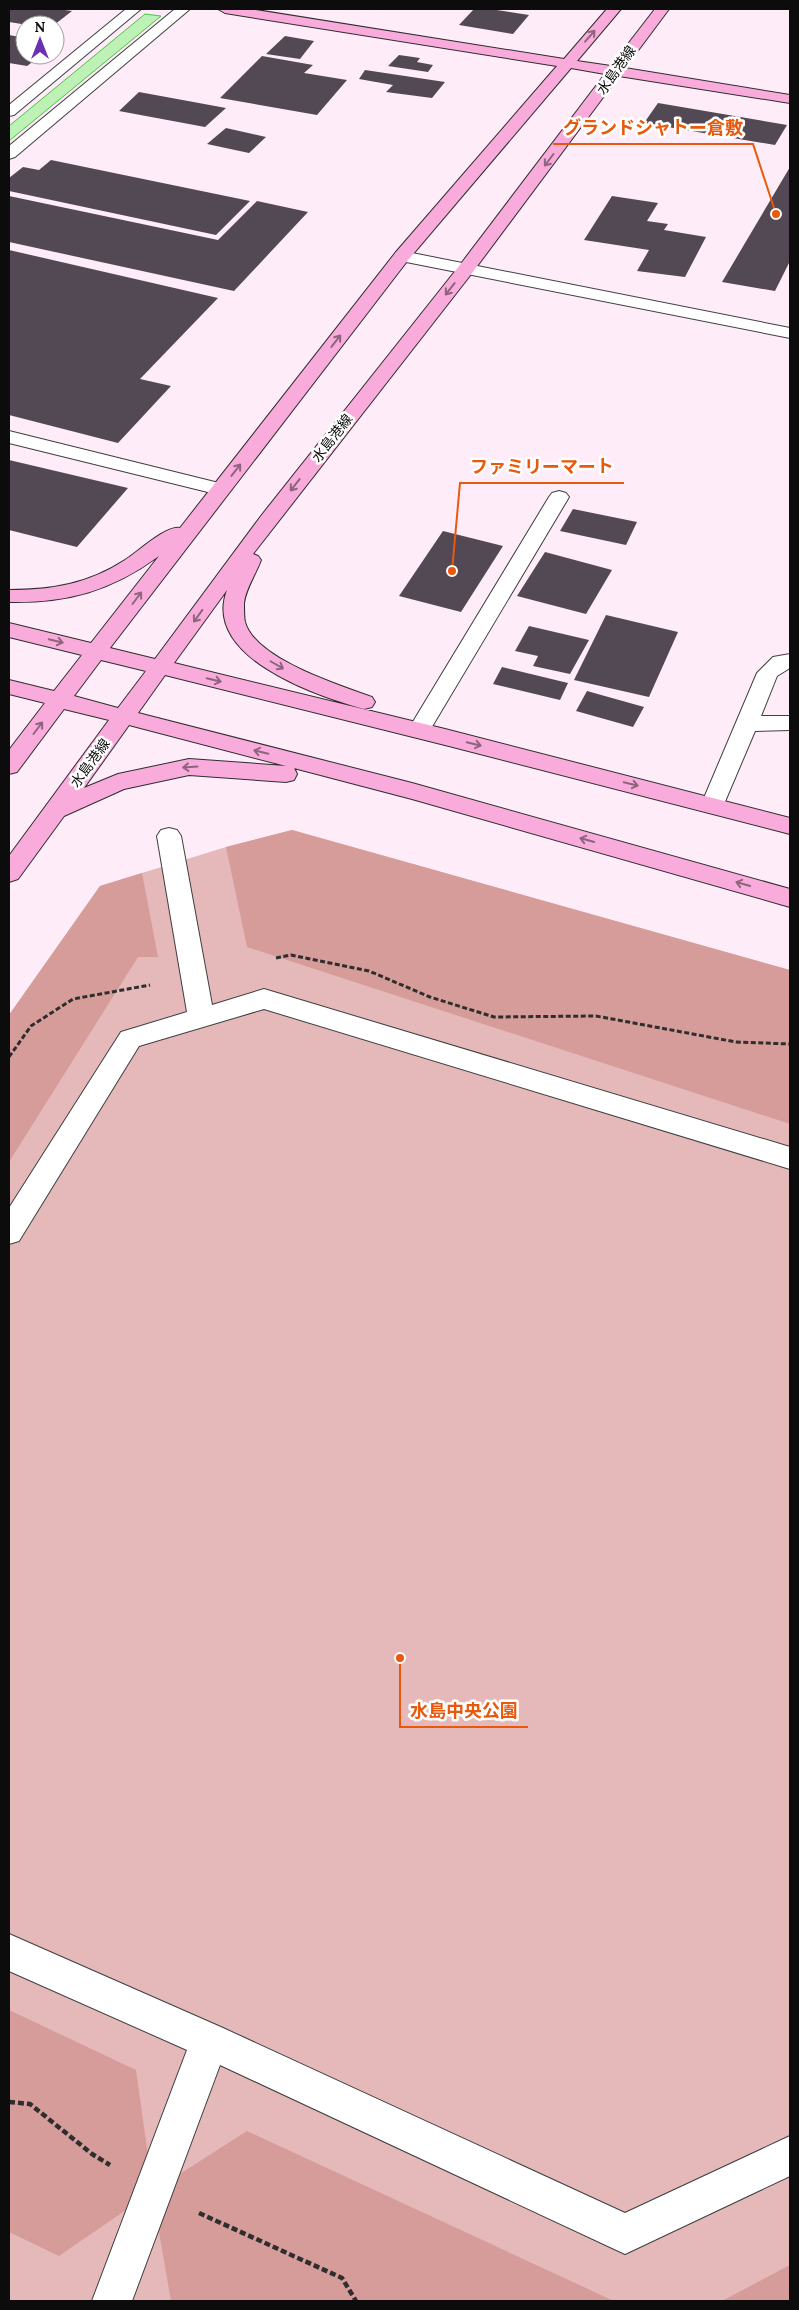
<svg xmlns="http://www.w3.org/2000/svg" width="799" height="2310" viewBox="0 0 799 2310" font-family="Lora,'Noto Sans JP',serif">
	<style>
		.green { fill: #e5b9ba }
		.forest { fill: #d59c99 }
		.water { fill: #bdf1b5; stroke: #4ec341 }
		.building { fill: #534954 }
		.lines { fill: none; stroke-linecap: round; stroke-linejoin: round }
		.lane-casing { stroke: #3f3f3f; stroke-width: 2 }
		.street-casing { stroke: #3f3f3f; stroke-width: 2 }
		.secondary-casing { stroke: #2e2e2e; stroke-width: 2 }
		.path-far1 { stroke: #2e2e2e; stroke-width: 3; stroke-dasharray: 5 2.5; stroke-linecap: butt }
		.path { stroke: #2e2e2e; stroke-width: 4.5; stroke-dasharray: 6 3; stroke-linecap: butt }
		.lane { fill: #fff; fill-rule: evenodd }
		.street { fill: #fff; fill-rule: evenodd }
		.secondary { fill: #f9acdb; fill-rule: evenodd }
		.oneway { stroke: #8e647e }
		.labels { text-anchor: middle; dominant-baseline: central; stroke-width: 5; stroke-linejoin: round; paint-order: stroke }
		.far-street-label { font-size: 14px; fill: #0c0c0c; stroke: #fff }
		.leader { fill: none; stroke: #e8590c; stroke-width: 2 }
		.callout-dot { fill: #e8590c; stroke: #fff; stroke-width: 2 }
		.callout-label { font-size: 18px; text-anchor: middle; font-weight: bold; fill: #e8590c; stroke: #fff; stroke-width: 5; stroke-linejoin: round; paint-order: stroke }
	</style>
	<rect width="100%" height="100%" fill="#feecf8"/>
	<path class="green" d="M292 830 790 970V2301H9V1015L100 886 226 847Z"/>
	<path class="forest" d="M292 830 790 970V1124L247 947 226 847Z
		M142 873 158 957H138L9 1162V1015L100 886Z
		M9 2010 136 2070 153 2191 247 2131 614 2301H171L152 2192 59 2256 9 2232Z
		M790 2265V2301H722Z"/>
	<path class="water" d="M145 14 161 16 9 141V126Z"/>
	<path class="building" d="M9 9H58L72 11 54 25H28L9 22Z
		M474 9H490L529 15 513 34 459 25Z
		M9 35 25 38V55H42L27 66 9 63Z
		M285 36 314 41 300 59 266 54Z
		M399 55 420 58 417 62 433 65 428 72 388 66Z
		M262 56 313 65 304 73 347 80 317 115 220 98Z
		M365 70 445 82 432 98 386 92 393 85 359 79Z
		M139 92 226 108 205 127 119 111Z
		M658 103 787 125 775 145 644 123Z
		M226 128 266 137 249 153 207 144Z
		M51 160 250 201 216 235 9 191V178L23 167 39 170Z
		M790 167V261L775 291 722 282Z
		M9 196 218 240 257 201 308 212 234 291 9 242Z
		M612 196 658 203 647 221 668 224 664 230 706 237 685 277 637 271 649 250 584 240Z
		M9 250 218 298 140 379 171 386 118 443 9 415Z
		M9 460 128 488 77 547 9 530Z
		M573 509 637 522 626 545 560 531Z
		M443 531 503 546 461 612 399 596Z
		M545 552 612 570 586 614 517 596Z
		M606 615 678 632 649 697 574 680Z
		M529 626 589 640 570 674 533 666 538 656 515 651Z
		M502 667 568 683 560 700 493 684Z
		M587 691 644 707 633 727 576 711Z"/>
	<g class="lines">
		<defs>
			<path id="lane" d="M9 431 227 485 230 489 227 493 220 495 9 443Z
				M790 654V668L777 676 761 716H790V730L755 731 721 811 713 813 705 811 701 805 757 673 773 657Z"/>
			<path id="street" d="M126 9H141L14 115 9 116V105Z
				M175 9H190L15 157 9 159V146Z
				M402 251 790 328V338L396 260 394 256 396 252Z
				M559 491 566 493 569 497 433 725 430 730 422 732 414 730 411 725 549 497 552 493Z
				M169 828 177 830 181 836 212 1005 264 989 790 1147V1169L264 1009 139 1046 19 1241 9 1244V1208L121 1032 187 1012 157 836 161 830Z
				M9 1934 223 2028 625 2213 790 2136V2176L625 2254 220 2065 132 2301H92L187 2050 9 1971Z"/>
			<path id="secondary" d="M218 9H250L564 59 607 9H621L577 61 611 66 655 9H669L625 68 790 95V103L619 76 472 273 253 554 258 556 261 560C256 574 246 588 244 603 244 608 244 617 245 622 255 659 339 685 372 697L375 702 372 707 364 709C316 696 202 657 227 590L174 663 445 729 790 818V834L445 745 165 675 138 713 412 783 790 889V907L412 799 290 767 294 768 297 774 294 780 286 782 189 775 124 789 64 816 18 879 9 882V856L109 720 64 709 17 772 9 774V750L45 703 9 694V680L54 691 82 655 9 637V623L91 643 159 556C111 591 68 603 9 602V590C52 590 88 584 125 560 138 552 166 525 180 528L396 252 557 66 225 13ZM571 68 605 74 460 265 261 516 155 659 110 648 408 260ZM101 660 146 671 118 708 74 696ZM129 725 286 766 189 759 118 774 84 788Z"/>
		</defs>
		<use href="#lane" class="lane-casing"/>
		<use href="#street" class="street-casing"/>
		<use href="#secondary" class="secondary-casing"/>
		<path class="path-far1" d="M276 958 291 955 369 971 430 997 494 1017 596 1016 736 1042 790 1044
			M9 1057 31 1026 73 999 150 985"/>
		<path class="path" d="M9 2102 30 2104 92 2154 110 2165
			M199 2213 342 2278 356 2301"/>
		<use href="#lane" class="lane"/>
		<use href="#street" class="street"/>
		<use href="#secondary" class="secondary"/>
	</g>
	<defs><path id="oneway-shaft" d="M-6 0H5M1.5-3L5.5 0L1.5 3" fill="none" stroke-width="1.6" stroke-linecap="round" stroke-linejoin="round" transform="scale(1.25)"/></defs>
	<g class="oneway">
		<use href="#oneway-shaft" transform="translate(590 36) rotate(-49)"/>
		<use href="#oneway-shaft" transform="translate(549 160) rotate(127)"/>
		<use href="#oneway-shaft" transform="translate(450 289) rotate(128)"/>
		<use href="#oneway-shaft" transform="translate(336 341) rotate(-52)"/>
		<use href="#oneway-shaft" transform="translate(236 470) rotate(-52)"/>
		<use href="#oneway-shaft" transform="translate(295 485) rotate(128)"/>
		<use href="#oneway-shaft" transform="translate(137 598) rotate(-53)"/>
		<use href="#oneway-shaft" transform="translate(198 616) rotate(126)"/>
		<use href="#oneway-shaft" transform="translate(56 641) rotate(14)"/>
		<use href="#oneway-shaft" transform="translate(277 665) rotate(30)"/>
		<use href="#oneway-shaft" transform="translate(214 680) rotate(14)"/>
		<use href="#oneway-shaft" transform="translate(38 728) rotate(-53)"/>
		<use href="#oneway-shaft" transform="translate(474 744) rotate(14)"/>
		<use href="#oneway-shaft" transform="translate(261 752) rotate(-166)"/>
		<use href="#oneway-shaft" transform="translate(190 767) rotate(176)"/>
		<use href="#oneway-shaft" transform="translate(631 784) rotate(14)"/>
		<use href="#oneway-shaft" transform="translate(587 840) rotate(-164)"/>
		<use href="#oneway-shaft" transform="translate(743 884) rotate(-164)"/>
	</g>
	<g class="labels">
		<g class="far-street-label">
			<text transform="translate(616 70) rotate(-55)">水島港線</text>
			<text transform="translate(332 438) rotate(-52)">水島港線</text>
			<text transform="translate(90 763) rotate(-54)">水島港線</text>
		</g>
	</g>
	<path class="leader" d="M776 214L753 144H553M452 571L460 483H624M400 1658L400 1727H528"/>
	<g class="callout-dot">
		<circle cx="776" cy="214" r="5"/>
		<circle cx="452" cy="571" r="5"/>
		<circle cx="400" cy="1658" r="5"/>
	</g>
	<g class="callout-label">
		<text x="653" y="134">グランドシャトー倉敷</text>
		<text x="542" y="473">ファミリーマート</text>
		<text x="464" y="1717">水島中央公園</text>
	</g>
	<rect width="799" height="2310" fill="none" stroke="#0c0c0c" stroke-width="20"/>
	<g transform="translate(40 40)"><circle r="24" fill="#ffffff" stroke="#9e9e9e"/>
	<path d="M0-4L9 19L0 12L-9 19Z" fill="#6a2fb2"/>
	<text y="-8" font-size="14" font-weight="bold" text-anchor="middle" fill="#0c0c0c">N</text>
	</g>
</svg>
